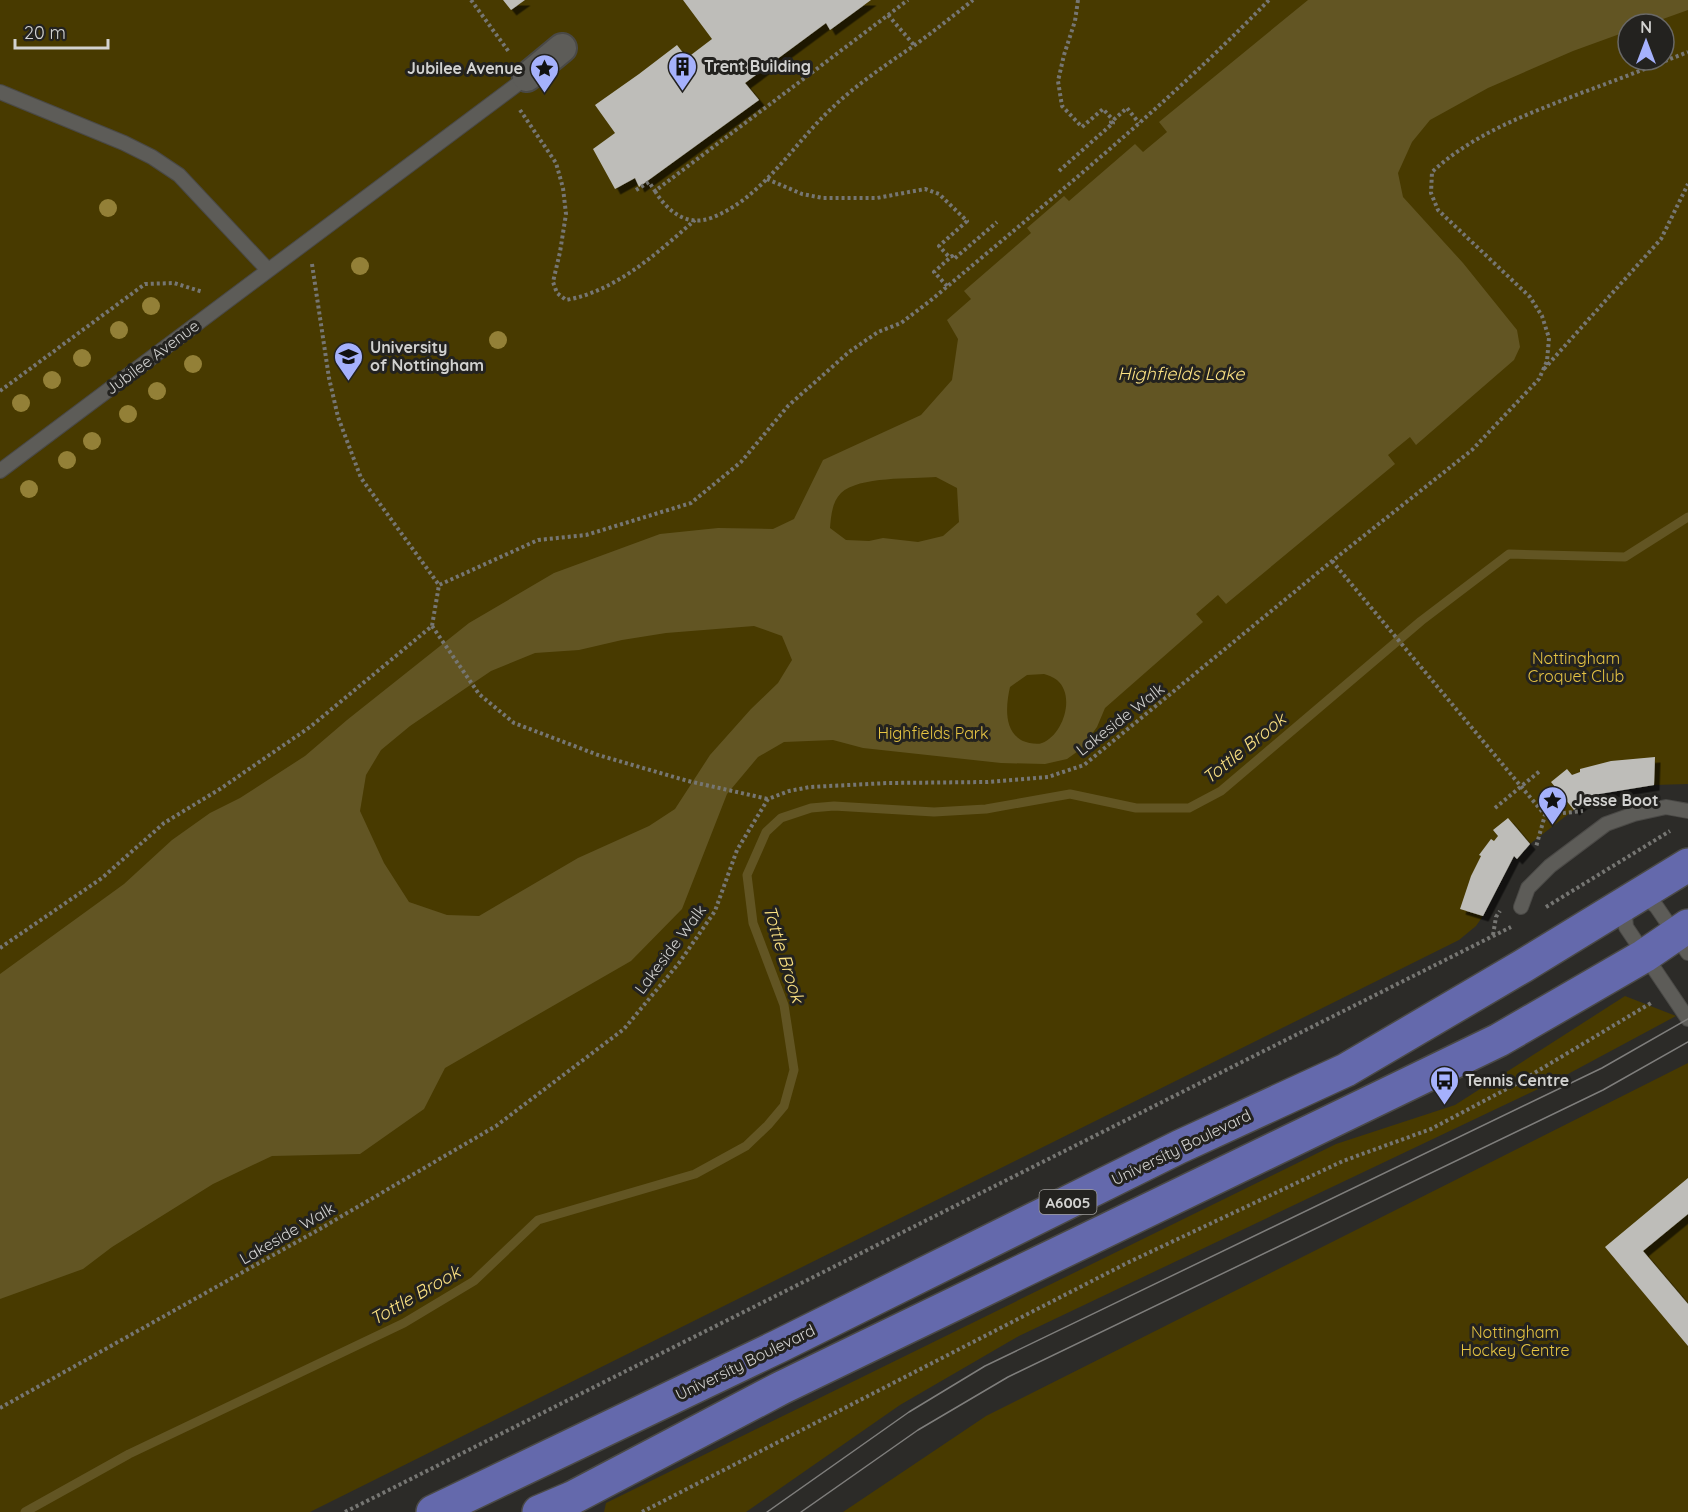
<svg xmlns="http://www.w3.org/2000/svg" width="1688" height="1512" viewBox="0 0 1688 1512" font-family="Quicksand,sans-serif">
	<style>
		.green { fill: #483a00; fill-rule: evenodd }
		.water { fill: #625523; fill-rule: evenodd }
		.lines { fill: none; stroke-linecap: round; stroke-linejoin: round }
		.stream { stroke: #625523; stroke-width: 9 }
		.building { fill: #bebdb9; filter: url(#shadow) }
		.service-casing { stroke: #4a4946; stroke-width: 16 }
		.minor-casing { stroke: #4a4946; stroke-width: 32 }
		.primary-casing { stroke: #4a4946; stroke-width: 36 }
		.path { stroke: #767673; stroke-width: 4; stroke-dasharray: 3 3; stroke-linecap: butt }
		.service { stroke: #5d5c58; stroke-width: 14 }
		.minor { stroke: #5d5c58; stroke-width: 28 }
		.primary { stroke: #6469ac; stroke-width: 33 }
		.tram { stroke: #7f7e7c; stroke-width: 1.5 }
		.tree { fill: #938037 }
		.labels { text-anchor: middle; dominant-baseline: central; stroke-width: 6; stroke-linejoin: round; paint-order: stroke }
		.shield { fill: #23221f; stroke: #9e9d9b; stroke-width: 1.5 }
		.shield-label { font-size: 15px; font-weight: bold; fill: #d2d2d0 }
		.poi-label { font-size: 16px; font-weight: bold; fill: #d2d2d0; stroke: #23221f; text-anchor: start }
		.street-label { font-size: 16px; fill: #d2d2d0; stroke: #23221f }
		.park-label { font-size: 16px; fill: #e7c543; stroke: #23221f }
		.water-label { font-size: 18px; font-style: italic; fill: #fbe182; stroke: #23221f }
	</style>
	<defs>
		<filter id="shadow"><feDropShadow dx="5.5" dy="5.5" stdDeviation="0" flood-color="#0009"/></filter>
	</defs>
	<rect width="100%" height="100%" fill="#2c2b28"/>
	<path class="green" d="M0 0H1688V784L1654 785 1588 795 1589 798 1530 844 1517 859 1514 856 1483 916 1476 926 1459 940 310 1512H0ZM1628 24H1664V60H1628Z
		M1625 996 1676 1016 1555 1081 1019 1336 900 1405 746 1512H604L606 1503 1336 1144 1455 1105Z
		M1688 1063V1512H843L986 1416Z"/>
	<path class="water" d="M1308 0H1688V10L1649 24H1628V31L1573 51 1488 88 1430 120 1412 142 1398 173 1403 197 1463 263 1517 330 1520 347 1514 360 1416 445 1410 437 1388 455 1395 464 1226 604 1218 595 1196 614 1203 622 1105 708 1097 727 1081 749 1067 759 1045 764 1001 763 863 748 833 740 784 742 758 757 727 794 682 909 631 961 445 1068 424 1109 360 1154 272 1156 213 1184 112 1247 83 1269 0 1299V974L124 884 172 840 210 813 240 798 305 756 347 720 469 623 554 573 660 534 718 528 773 529 794 519 823 460 921 415 952 380 958 339 947 320 971 299 964 291 1031 233 1027 228 1064 196 1069 201 1135 144 1143 152 1167 132 1159 122ZM936 477 957 488 959 522 943 536 918 542 883 538 869 541 846 540 830 528C831 516 832 502 841 493 859 476 912 479 936 477ZM754 626 782 636 792 660 778 683 751 709 710 755 675 809 649 826 578 858 479 916 447 915 409 902 384 863 360 811 366 775 381 750 410 726 491 671 535 653 579 650 622 640 666 633ZM1044 674C1048 675 1053 677 1057 680 1076 696 1063 735 1042 743 1037 745 1028 743 1023 741 1003 731 1006 705 1010 687L1027 675Z"/>
	<g class="lines">
		<path class="stream" d="M25 1512 129 1454 404 1323 474 1281 538 1220 695 1174 746 1146 768 1125 784 1106 794 1070 784 1005 753 923 747 875 766 832 781 818 811 808 834 806 934 812 986 809 1070 794 1136 808H1189L1221 791 1421 621 1509 554 1625 557 1688 517"/>
	</g>
	<path class="building" d="M503 0H525L511 10Z
		M683 0H871L830 30 826 23 745 83 759 100 639 187 635 178 615 189 593 149 615 133 595 105 639 74 677 45 687 58 712 39Z
		M1655 757 1654 785 1587 796 1589 798 1574 810 1551 782 1567 769 1572 775 1580 772V769L1611 761Z
		M1508 818 1530 844 1517 859 1514 856 1483 916 1460 909 1471 876 1481 856 1479 855 1491 839 1494 841 1498 836 1493 830Z
		M1688 1178V1214L1643 1251 1688 1304V1346L1605 1247Z"/>
	<g class="lines">
		<defs>
			<path id="service" d="M0 92 124 143 152 157 179 175 268 270
				M0 471 527 77
				M1641 895 1656 906 1688 953
				M1624 906 1626 927 1688 1019
				M1521 907 1528 888 1550 866 1606 824 1634 814 1666 807 1688 811"/>
			<path id="minor" d="M527 77 562 48"/>
			<path id="primary" d="M433 1512 779 1346 1179 1147 1346 1070 1523 966 1688 865
				M539 1512 572 1498 781 1388 1499 1040 1644 956 1688 926"/>
		</defs>
		<use href="#service" class="service-casing"/>
		<use href="#minor" class="minor-casing"/>
		<use href="#primary" class="primary-casing"/>
		<path class="path" d="M471 0 509 52
			M1078 0 1075 21 1064 55 1058 81 1062 106 1082 127 1103 109 1113 120
			M888 15 914 45
			M520 110 556 163 563 188 566 214 560 252 553 282 557 293 566 300C617 291 658 252 695 220
			M1059 171 1113 123 1111 122 1127 108 1139 123
			M767 179 802 194 823 198H877L925 189 939 194 967 221 939 246 950 258
			M636 190 649 182 655 191 908 0
			M655 191C667 211 687 227 711 218 763 198 793 144 832 108 856 85 884 66 912 47 933 32 953 16 973 0
			M312 264 329 378 338 417 361 478 439 585
			M947 286 934 272 952 256 954 259 997 222
			M1544 369 1661 239 1688 184
			M0 391 145 284 174 283 203 292
			M1332 561 1545 815 1536 847
			M432 626 479 694 514 723 598 755 688 781 768 799
			M1495 808 1541 770
			M1545 815 1583 811
			M1546 907 1670 831
			M1493 935 1496 917 1500 911
			M0 948 102 878 164 823 220 789 310 727 432 626 439 585 538 540 586 535 691 503 741 462 788 406 849 352 878 332 901 323 930 301C1045 204 1164 108 1269 0
			M0 1408 318 1230 496 1126 624 1029 679 963 715 911 737 850 768 799 789 791 810 787 888 783 988 782 1048 777 1084 765 1332 561 1472 450 1539 379 1547 361 1549 338 1542 316 1530 297 1438 210 1431 193 1432 172C1474 133 1528 114 1581 93 1617 80 1652 66 1688 52
			M345 1512 1511 927
			M642 1512 1127 1263 1343 1161 1431 1129 1516 1084 1651 1003"/>
		<use href="#service" class="service"/>
		<use href="#minor" class="minor"/>
		<use href="#primary" class="primary"/>
		<path class="tram" d="M767 1512 909 1412 985 1366 1602 1068 1688 1019
			M801 1512 918 1430 1008 1377 1603 1090 1688 1042"/>
	</g>
	<g class="tree">
		<circle cx="108" cy="208" r="9"/>
		<circle cx="360" cy="266" r="9"/>
		<circle cx="151" cy="306" r="9"/>
		<circle cx="119" cy="330" r="9"/>
		<circle cx="498" cy="340" r="9"/>
		<circle cx="82" cy="358" r="9"/>
		<circle cx="193" cy="364" r="9"/>
		<circle cx="52" cy="380" r="9"/>
		<circle cx="157" cy="391" r="9"/>
		<circle cx="21" cy="403" r="9"/>
		<circle cx="128" cy="414" r="9"/>
		<circle cx="92" cy="441" r="9"/>
		<circle cx="67" cy="460" r="9"/>
		<circle cx="29" cy="489" r="9"/>
	</g>
	<defs>
		<symbol id="building-pin" viewBox="-11 -11 22 30"><path d="M0 17L-7.5 6A9.5 9.5 0 1 1 7.5 6Z" fill="#a5b1fc" stroke="#23221f"/><path d="M-4-6H4V6H1V3H-1V6H-4ZM-2.5-4.3h1.7v1.8h-1.7ZM.8-4.3h1.7v1.8H.8ZM-2.5-1h1.7V.8h-1.7ZM.8-1h1.7V.8H.8Z" fill="#111"/></symbol>
		<symbol id="sight-pin" viewBox="-11 -11 22 30"><path d="M0 17L-7.5 6A9.5 9.5 0 1 1 7.5 6Z" fill="#a5b1fc" stroke="#23221f"/><path d="M0-6L1.8-2.2L6-1.7L2.9 1.2L3.7 5.4L0 3.3L-3.7 5.4L-2.9 1.2L-6-1.7L-1.8-2.2Z" fill="#111"/></symbol>
		<symbol id="university-pin" viewBox="-11 -11 22 30"><path d="M0 17L-7.5 6A9.5 9.5 0 1 1 7.5 6Z" fill="#a5b1fc" stroke="#23221f"/><path d="M0-5L7-2L0 1L-7-2ZM-4 1L0 2.5L4 1V4Q0 6-4 4Z" fill="#111"/></symbol>
		<symbol id="bus-pin" viewBox="-11 -11 22 30"><path d="M0 17L-7.5 6A9.5 9.5 0 1 1 7.5 6Z" fill="#a5b1fc" stroke="#23221f"/><path d="M-5-6H5V4H4V6H2V4H-2V6H-4V4H-5ZM-3.5-4V0h7V-4ZM-3.5 1.2v1.5H-2V1.2ZM2 1.2v1.5H3.5V1.2Z" fill="#111"/></symbol>
	</defs>
	<g fill-rule="evenodd">
		<use href="#building-pin" x="666" y="50" width="33" height="45"/>
		<use href="#sight-pin" x="528" y="52" width="33" height="45"/>
		<use href="#university-pin" x="332" y="340" width="33" height="45"/>
		<use href="#sight-pin" x="1536" y="784" width="33" height="45"/>
		<use href="#bus-pin" x="1428" y="1064" width="33" height="45"/>
	</g>
	<g class="labels">
		<rect class="shield" x="1039.5" y="1190" width="57" height="24" rx="4.5"/>
		<g class="shield-label">
			<text x="1068" y="1202">A6005</text>
		</g>
		<g class="poi-label">
			<text x="704" y="66">Trent Building</text>
			<text x="523" y="68" text-anchor="end">Jubilee Avenue</text>
			<text x="370" y="347">University<tspan x="370" dy="18">of Nottingham</tspan></text>
			<text x="1574" y="800">Jesse Boot</text>
			<text x="1465" y="1080">Tennis Centre</text>
		</g>
		<g class="street-label">
			<text transform="translate(152 357) rotate(-37)">Jubilee Avenue</text>
			<text transform="translate(1120 719) rotate(-38)">Lakeside Walk</text>
			<text transform="translate(670 949) rotate(-53)">Lakeside Walk</text>
			<text transform="translate(1181 1147) rotate(-26)">University Boulevard</text>
			<text transform="translate(287 1233) rotate(-30)">Lakeside Walk</text>
			<text transform="translate(745 1362) rotate(-26)">University Boulevard</text>
		</g>
		<g class="park-label">
			<text x="1576" y="658">Nottingham<tspan x="1576" dy="18">Croquet Club</tspan></text>
			<text x="933" y="733">Highfields Park</text>
			<text x="1515" y="1332">Nottingham<tspan x="1515" dy="18">Hockey Centre</tspan></text>
		</g>
		<g class="water-label">
			<text x="1181" y="373">Highfields Lake</text>
			<text transform="translate(1244 748) rotate(-39)">Tottle Brook</text>
			<text transform="translate(784 954) rotate(73)">Tottle Brook</text>
			<text transform="translate(415 1295) rotate(-30)">Tottle Brook</text>
		</g>
	</g>
	<g transform="translate(1646 42)"><circle r="28" fill="#23221f" stroke="#696866" stroke-width="1.5"/>
	<path d="M0-4.5L10 22L0 15L-10 22Z" fill="#a5b1fc"/>
	<text y="-9" font-size="16" font-weight="bold" text-anchor="middle" fill="#d2d2d0">N</text>
	</g>
	<path d="M15 39v9h93v-9" fill="none" stroke="#d2d2d0" stroke-width="3"/>
	<text x="24" y="39" font-size="18" fill="#d2d2d0" stroke="#23221f" stroke-width="4.5" paint-order="stroke">20 m</text>
</svg>
